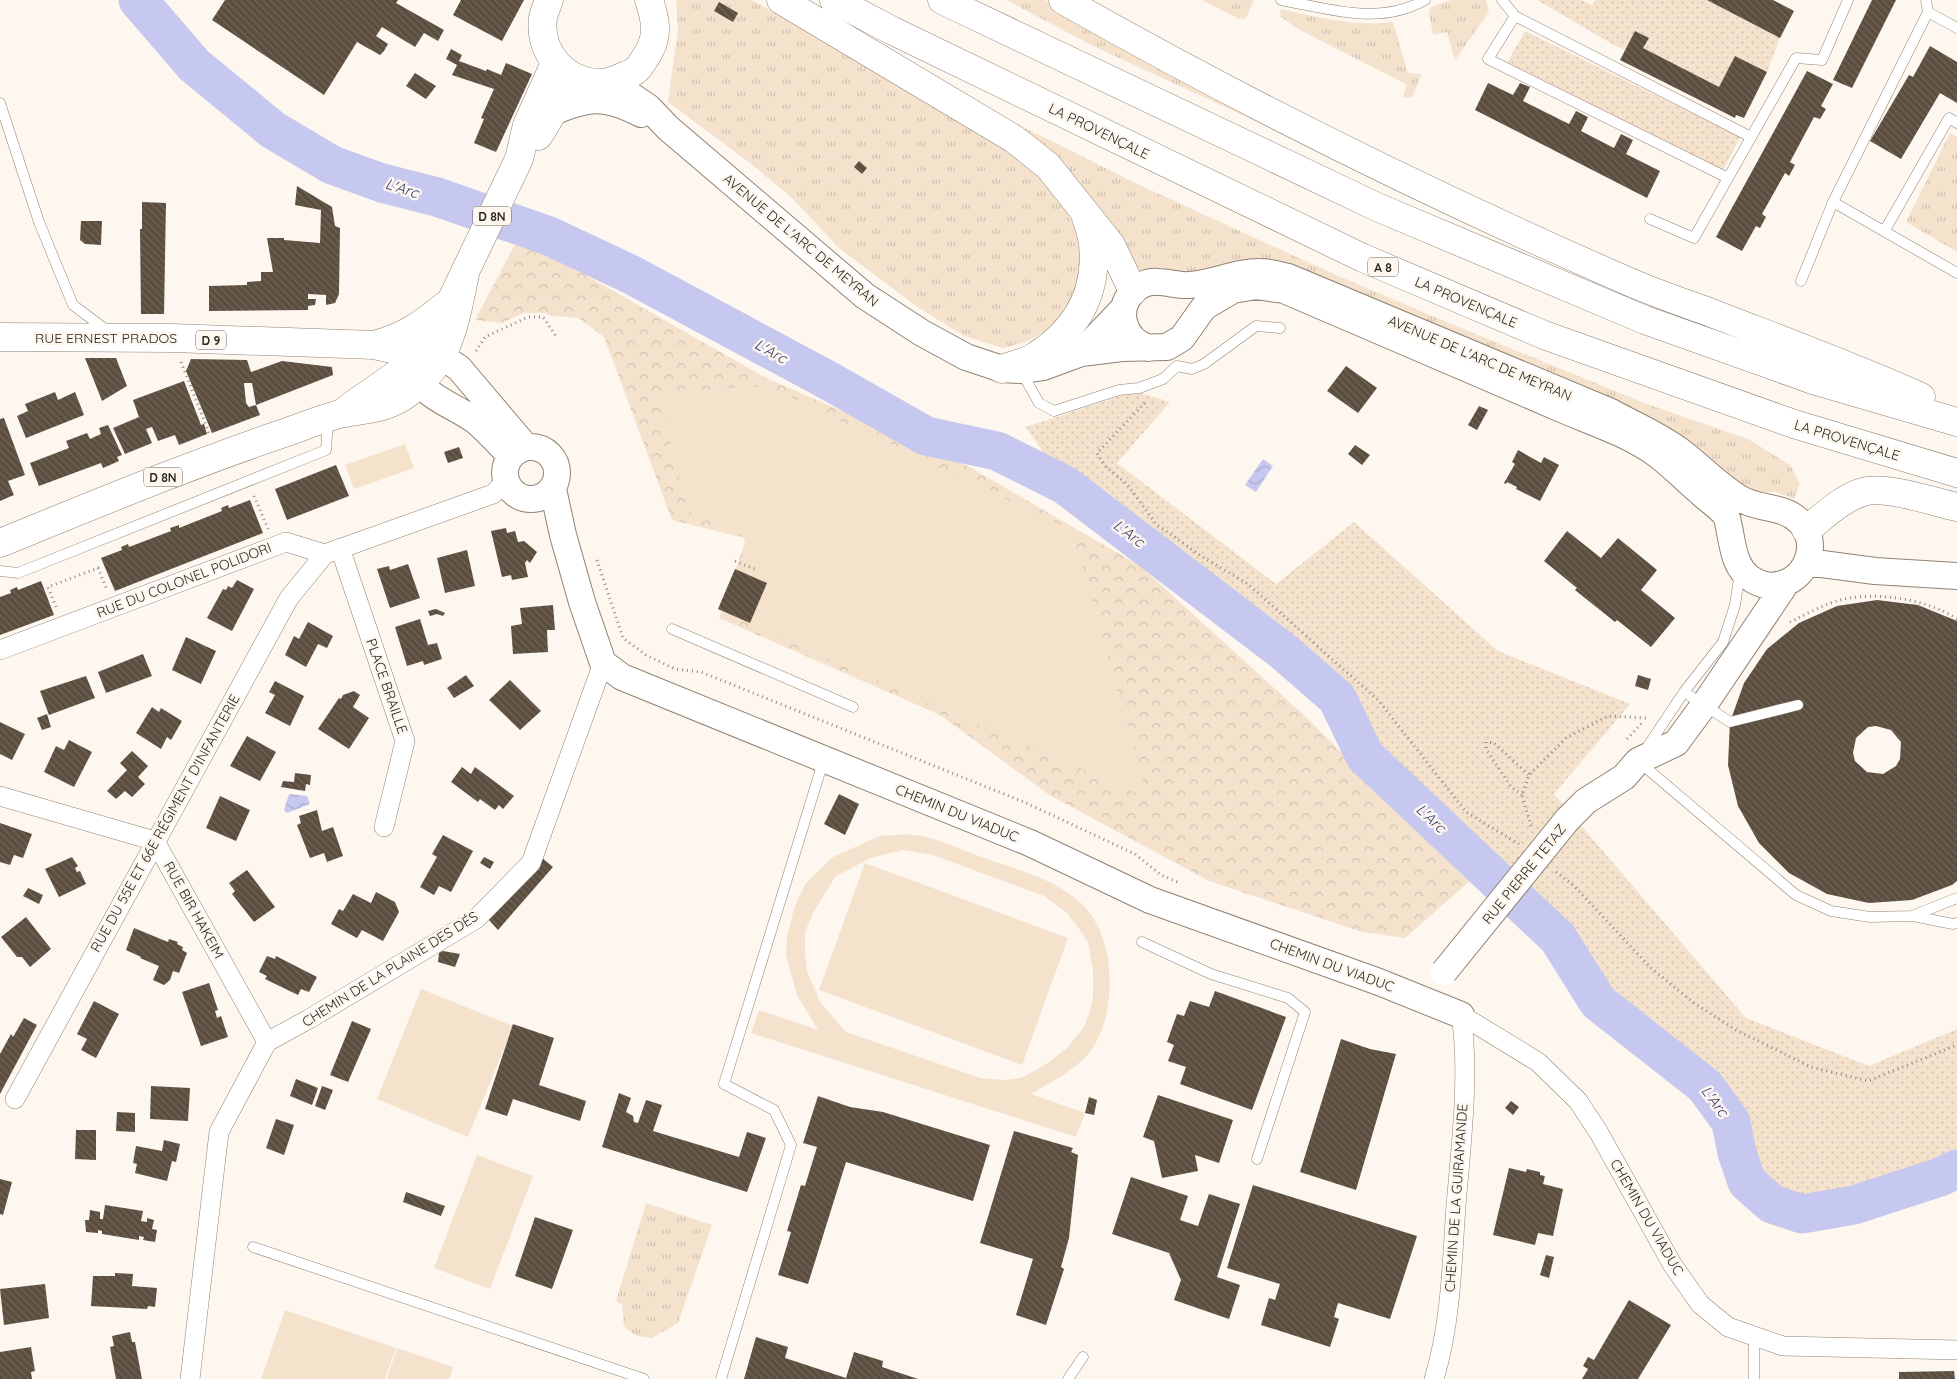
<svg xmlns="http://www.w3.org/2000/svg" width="1957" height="1379" viewBox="0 0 1957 1379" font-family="Quicksand,sans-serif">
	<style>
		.grass { fill: url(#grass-tufts) }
		.forest { fill: url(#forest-crowns) }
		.park { fill: url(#park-dots) }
		.pitch { fill: #f4e2cd; fill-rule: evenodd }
		.water { fill: url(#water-waves) }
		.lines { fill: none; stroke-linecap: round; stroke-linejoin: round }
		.river { stroke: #c6c8f0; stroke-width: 39 }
		.building { fill: url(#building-back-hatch); fill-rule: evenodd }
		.lane-casing { stroke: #918272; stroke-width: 11 }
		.street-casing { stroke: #918272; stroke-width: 20 }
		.secondary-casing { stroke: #918272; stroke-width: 28 }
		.primary-casing { stroke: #918272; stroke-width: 29 }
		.highway-casing { stroke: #918272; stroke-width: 29 }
		.path { stroke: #8e8982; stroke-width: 3; stroke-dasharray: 1 4; stroke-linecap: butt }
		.lane { stroke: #fff; stroke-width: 10 }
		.street { stroke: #fff; stroke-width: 19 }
		.secondary { stroke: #fff; stroke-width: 26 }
		.primary { stroke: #fff; stroke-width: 28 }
		.highway { stroke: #fff; stroke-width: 28 }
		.secondary-bridge-casing { stroke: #918272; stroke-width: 28; stroke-linecap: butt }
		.secondary-bridge { stroke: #fff; stroke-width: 26 }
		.labels { text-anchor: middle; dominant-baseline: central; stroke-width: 5; stroke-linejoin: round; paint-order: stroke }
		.shield { fill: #fdf7f0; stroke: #6b655e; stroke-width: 1 }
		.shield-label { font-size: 12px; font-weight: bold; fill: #2c2720 }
		.street-label { font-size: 14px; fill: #2c2720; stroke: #fdf7f0 }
		.water-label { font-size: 15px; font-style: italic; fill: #3e3d70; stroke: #fdf7f0 }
	</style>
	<defs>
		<pattern id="grass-tufts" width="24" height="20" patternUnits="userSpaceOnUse" patternTransform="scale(1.25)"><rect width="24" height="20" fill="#f4e2cd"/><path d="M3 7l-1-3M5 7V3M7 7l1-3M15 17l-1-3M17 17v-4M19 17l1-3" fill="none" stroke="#d1c2b0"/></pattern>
		<pattern id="forest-crowns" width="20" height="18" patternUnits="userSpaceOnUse" patternTransform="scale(1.25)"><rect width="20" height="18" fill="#f4e2cd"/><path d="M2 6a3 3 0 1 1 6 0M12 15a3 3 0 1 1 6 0" fill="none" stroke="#d1c2b0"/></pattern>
		<pattern id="park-dots" width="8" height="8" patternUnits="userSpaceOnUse" patternTransform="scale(1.25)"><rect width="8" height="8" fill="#f4e2cd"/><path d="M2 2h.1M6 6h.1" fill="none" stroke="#d1c2b0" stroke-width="1.8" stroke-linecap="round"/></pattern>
		<pattern id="water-waves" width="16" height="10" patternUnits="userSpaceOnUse" patternTransform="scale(1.25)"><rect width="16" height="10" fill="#c6c8f0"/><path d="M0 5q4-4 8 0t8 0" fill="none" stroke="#aaacce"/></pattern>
		<pattern id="building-back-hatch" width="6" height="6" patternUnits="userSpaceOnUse" patternTransform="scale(1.25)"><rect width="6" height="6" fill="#5b4e3f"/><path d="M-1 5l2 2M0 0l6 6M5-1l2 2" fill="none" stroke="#6f6458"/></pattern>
	</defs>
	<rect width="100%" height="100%" fill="#fdf7f0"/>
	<path class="grass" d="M676 0H752L1005 146 1055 191 1082 241 1081 284 1058 323 1029 341 1003 348 964 336 919 308 839 248 791 197 750 163 668 102 678 29Z
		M1006 0H1045L1130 49 1305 144 1095 47Z
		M1202 0H1254L1246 18 1239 19Z
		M1450 0H1486L1489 12 1455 60 1447 32 1433 35 1429 13 1431 7Z
		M1280 9C1317 17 1355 27 1393 22L1408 73 1422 74 1412 97 1404 98 1406 84 1298 29 1281 17Z
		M1025 128 1133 182 1336 275 1456 326 1644 403 1748 439 1790 465 1800 484 1794 499 1775 492H1755L1742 486 1674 437 1198 274H1177L1162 267 1135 271 1022 131Z
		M1950 133 1957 137V252L1906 222Z
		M646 1203 712 1225 678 1323 652 1338 637 1336 624 1327 622 1305 616 1301Z"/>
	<path class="forest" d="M519 237 764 377 966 465 1140 566 1306 717 1470 881 1405 938 1362 932 1209 881 1051 796 940 715 719 618 745 542 744 538 672 520 604 337 579 318 552 316 545 313H524L502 323 475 320Z"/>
	<path class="park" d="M1537 0H1582L1592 5 1595 0H1707L1780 38 1767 72 1735 56 1719 87 1643 48 1649 38 1635 31 1625 50 1614 45Z
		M1525 31 1740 137 1722 172 1507 63Z
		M1135 391 1170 402 1117 463 1276 584 1354 522 1498 651 1630 704 1554 794 1746 1018 1869 1066 1957 1029V1169L1940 1177 1854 1205 1802 1214 1772 1204 1747 1182 1737 1153 1731 1122 1705 1086 1597 1001 1558 938 1365 756 1337 698 1065 485 1026 427Z"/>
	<path class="pitch" d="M767 386 1072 530 1148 798 723 613 749 538 689 511 657 393Z
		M405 444 414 468 354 489 345 465Z
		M880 836C894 835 912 833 926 837 944 841 962 850 979 856 1014 869 1055 878 1082 904 1116 936 1118 1011 1092 1049 1078 1069 1051 1082 1031 1094L1085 1113 1076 1137 751 1033 759 1010 818 1030 797 995 786 955 787 937 794 908 806 883 833 857ZM903 850 933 855 1044 896 1066 912 1078 927 1088 942 1093 971V996L1090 1011 1084 1027 1067 1048 1045 1065 1021 1078 1004 1080 980 1078 846 1032 820 1002 807 971 805 954V932L814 911 835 877 870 858Z
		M865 863 1068 938 1022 1065 819 990Z
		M421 989 513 1026 468 1137 377 1099Z
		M477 1155 533 1176 490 1289 434 1268Z
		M285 1310 396 1348 385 1379H261Z
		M397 1348 453 1367 449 1379H387Z"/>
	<path class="water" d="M1263 459 1273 466 1256 492 1245 485Z
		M289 794 307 796 310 804 287 813 284 810Z"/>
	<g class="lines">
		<path class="river" d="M138 0 194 65 273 130 332 165 382 183 437 197 549 236 630 274 831 382 926 436 997 451 1065 485 1284 652 1337 698 1365 756 1558 938 1598 1002 1705 1086 1731 1122 1737 1153 1747 1182 1772 1204 1802 1214 1854 1205 1940 1177 1957 1169"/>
	</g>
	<path class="building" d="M225 0H398L396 3 444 30 438 41 424 33 415 47 382 27 376 36 388 44 384 51 380 55 357 42 324 95 212 20Z
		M461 0H524L502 41 453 15Z
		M1707 0H1773L1794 11 1780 38Z
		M1872 0H1896L1852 88 1833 80Z
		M719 2 738 13 733 22 714 11Z
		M1635 31 1649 38 1643 48 1719 87 1735 56 1767 72 1744 118 1736 115 1735 118 1620 60Z
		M1930 46 1957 62V103L1940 93 1901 159 1870 141 1909 75 1913 77Z
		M451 49 462 55 459 61 486 71 487 69 501 75 506 63 532 74 496 152 474 143 484 119 481 118 494 89 452 75 457 65 446 59Z
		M1807 71 1833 84 1821 106 1826 109 1820 119 1814 117 1790 162 1795 165 1789 176 1785 173 1762 214 1766 217 1760 228 1756 226 1742 251 1716 237Z
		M415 73 436 86 426 99 406 86Z
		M1488 83 1513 95 1520 83 1530 87 1523 101 1569 124 1576 111 1588 117 1581 131 1614 148 1621 134 1633 140 1626 154 1660 171 1647 198 1475 110Z
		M859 161 867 168 862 174 854 167Z
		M297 186 332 207 335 226 340 228 339 294 335 303 326 305V295L308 294V299H316L315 305 308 306V310L209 311V286L247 285V282L261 281V272H273L267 238H284V240L320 243 321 210 295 205Z
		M142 202 166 203 164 314H141L140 229H142Z
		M81 221H102L101 245 85 244 80 240Z
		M85 358H116L127 386 102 401Z
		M191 359 247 360 251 372 282 361 332 367 333 375 256 405 252 383H244L246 403 249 407 256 405 260 415 212 433 186 371Z
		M1346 366 1377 388 1358 413 1327 391Z
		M184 381 201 425 204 424 207 434 179 445 175 435 158 441 152 427 146 429 152 443 125 454 113 428 139 417 133 400Z
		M55 392 58 400 75 392 84 415 26 438 17 416 28 411 25 404Z
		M1479 406 1488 410 1477 430 1468 425Z
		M4 418 25 475 8 481 14 495 0 501V419Z
		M108 425 122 455 117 457 119 461 103 468 101 463 39 486 30 463 69 448 66 441 87 433 90 439 101 434 99 428Z
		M1355 445 1370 455 1362 465 1348 454Z
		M459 447 463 458 448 463 444 452Z
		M1518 450 1541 463 1544 457 1559 465 1540 501 1516 489 1517 487 1507 482 1506 484 1504 483 1515 464 1512 462Z
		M336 465 349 496 287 520 275 489Z
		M250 500 263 533 115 591 101 558 122 550 121 547 128 544 129 547 171 531 170 528 179 525V528L222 511 221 508 228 505 229 508Z
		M506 528 507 533 515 531 518 542 524 541 537 552 530 563 527 560 525 563 528 577 512 580 511 575 502 577 491 531Z
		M1567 531 1601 558 1618 538 1657 570 1641 590 1675 618 1651 647 1617 620 1615 622 1575 590 1577 588 1544 561Z
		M467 550 475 586 445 593 437 558Z
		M408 564 420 598 390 608 377 569 389 566 390 570Z
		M735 569 767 583 750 623 718 609Z
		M237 580 254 589 232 631 207 618 223 589 226 590 228 586 232 588Z
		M41 581 54 615 0 635V597L11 593 10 590 17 587 18 590Z
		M1877 600 1918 605 1957 621V881L1952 885 1912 900 1869 903 1827 894 1789 873 1759 843 1738 806 1728 765 1730 722 1744 683 1767 649 1799 623 1837 606ZM1876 726 1891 730 1901 742 1900 759 1896 766 1883 774 1867 772 1855 761 1853 753 1856 738 1868 727Z
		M553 605 555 630H547L548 652 513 654 511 626 522 624 520 608Z
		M436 609 445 613 443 616 437 614 430 616 428 611Z
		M420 619 428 645 437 643 442 659 424 665 423 661 407 666 395 627Z
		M308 622 333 636 327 648 318 644 306 667 285 655 294 636 299 639Z
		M186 637 216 651 201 684 172 670Z
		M143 654 152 676 106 693 98 672Z
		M466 675 474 686 454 698 447 688Z
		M1638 675 1651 679 1648 690 1635 686Z
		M86 676 95 698 49 715 40 691Z
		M510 680 541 711 520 730 489 700Z
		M275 681 304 696 290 726 265 713 275 695 269 692Z
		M354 691 360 695 353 707 369 718 349 749 318 729 339 698 341 699 343 695Z
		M152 707 159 712 161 708 182 721 171 740 167 737 161 749 136 733Z
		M47 714 51 727 42 730 37 718Z
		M0 722 25 734 12 760 0 754Z
		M247 736 276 752 260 781 230 766Z
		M69 740 92 752 74 787 44 772 56 746 64 750Z
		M132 751 148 766 138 777 145 784 132 797 125 791 116 799 107 791 127 770 120 763Z
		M462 767 471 774 475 767 514 796 503 809 499 805 495 810 480 799 478 802 451 782Z
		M295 773 311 775 310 785 306 784 305 791 281 787 283 781 294 782Z
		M839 794 859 804 845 835 824 824Z
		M220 796 250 810 236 841 206 828Z
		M317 810 322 831 333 827 343 856 327 862 324 853 310 858 297 825 301 823 299 816Z
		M0 823 32 834 23 858 14 855 10 865 0 862Z
		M443 835 473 851 451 892 439 886 434 895 420 887 437 857 432 854Z
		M72 857 78 866 75 868 77 872 80 871 86 884 59 897 45 869Z
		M484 857 494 862 490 869 480 863Z
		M541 857 553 867 498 930 488 919Z
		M247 870 275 907 254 922 232 894 235 891 229 883Z
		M28 888 43 895 39 904 23 896Z
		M376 892 395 902 399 912 383 941 362 930 357 938 331 924 339 909 343 911 353 894 371 903Z
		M26 917 51 949 30 967 22 957H17L1 937Z
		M134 928 168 942 169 939 178 942 177 944 183 947 182 950 187 953 179 973 173 971 170 980 164 985 153 980 159 966 140 958 141 957 126 950Z
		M443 951 460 954 455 967 438 962 439 953Z
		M267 956 275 959 276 956 317 977 309 992 301 989 298 995 265 979 267 976 259 972Z
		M209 983 218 1010 215 1011 217 1018 221 1016 228 1037 201 1046 182 992Z
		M1215 991 1286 1017 1252 1110 1180 1084 1186 1067 1168 1061 1174 1045 1167 1042 1177 1014 1184 1016 1190 1001 1209 1007Z
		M94 1001 119 1014 96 1058 81 1050 87 1039 77 1034Z
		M24 1018 37 1025 0 1094V1054L11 1034 13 1037Z
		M352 1021 371 1029 348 1082 330 1075Z
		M513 1024 554 1038 539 1085 586 1101 580 1121 513 1099 507 1116 485 1109Z
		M1341 1039 1370 1049 1396 1054 1356 1190 1300 1172Z
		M296 1079 318 1088 312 1105 290 1096Z
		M151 1086 190 1088 188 1121 150 1119Z
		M322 1086 333 1090 325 1110 315 1106Z
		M619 1093 631 1098 626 1112 633 1116 634 1122 638 1123 646 1100 662 1105 653 1131 739 1157 747 1132 766 1138 747 1192 602 1147Z
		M1158 1095 1233 1120 1219 1163 1195 1155 1198 1171 1162 1178 1154 1141 1143 1137Z
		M818 1096 850 1107 883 1112 990 1145 973 1201 846 1162 808 1284 778 1275 791 1232 787 1231 801 1185 805 1186 817 1147 803 1143Z
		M1089 1097 1097 1100 1094 1115 1085 1113Z
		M1511 1101 1519 1107 1513 1115 1505 1108Z
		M117 1112 135 1113V1132L116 1131Z
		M276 1119 294 1125 284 1155 266 1148Z
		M76 1130H96V1160L75 1159Z
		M1014 1131 1073 1148 1071 1152 1078 1155 1069 1238 1061 1267 1064 1269 1046 1325 1016 1315 1033 1259 980 1243Z
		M164 1140 180 1144 176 1162 172 1161 167 1181 135 1173 137 1164 133 1163 136 1146 162 1151Z
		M1509 1168 1526 1172 1527 1169 1540 1172V1175L1545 1176 1543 1184 1563 1189 1553 1236 1538 1233 1535 1245 1493 1235Z
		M1131 1177 1188 1196 1180 1220 1198 1226 1209 1194 1240 1204 1217 1277 1240 1285 1229 1319 1174 1300 1181 1280 1169 1253 1112 1234Z
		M0 1179 12 1182 3 1215 0 1214Z
		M1253 1185 1417 1236 1390 1319 1338 1303 1334 1317 1339 1319 1330 1347 1261 1325 1269 1298 1275 1300 1280 1284 1227 1268Z
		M406 1192 445 1206 441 1216 403 1202Z
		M105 1205 143 1211 141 1221 147 1222V1218L154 1220 152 1229 157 1230 155 1242 143 1240 144 1237 139 1236V1240L102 1234V1231L98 1230V1233L86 1232 85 1220H89L90 1210 100 1212V1219H103Z
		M535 1217 573 1230 552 1289 515 1276Z
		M1546 1255 1554 1257 1549 1278 1540 1275Z
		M115 1273 133 1274 132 1286 157 1288 155 1307 148 1306 147 1309 91 1306 93 1276H115Z
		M45 1284 49 1318 4 1325 0 1289Z
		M1629 1300 1671 1325 1638 1379H1582L1588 1369 1583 1366 1588 1357 1594 1360Z
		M130 1332 132 1342H135L142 1379H116L110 1347 114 1346 112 1336Z
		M756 1337 788 1347 785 1358 846 1378 854 1352 883 1361 882 1367 918 1379H744Z
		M31 1347 35 1371 31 1372 32 1379H0V1352Z
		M1954 1371 1955 1379H1899V1372Z"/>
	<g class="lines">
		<defs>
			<path id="lane" d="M1281 0C1330 9 1379 26 1425 0
				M1502 0 1515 16
				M1926 0 1928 12 1957 28
				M0 103 39 222 73 305 109 332
				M1728 178 1488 59 1515 16 1751 137
				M1833 202 1957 273
				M1650 219 1694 238 1796 58 1822 60 1848 0
				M1885 230 1949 118 1957 123
				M1801 281 1833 202 1928 12
				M1177 366 1192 369 1204 364 1256 326 1280 328
				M1021 371 1039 403 1054 411 1119 390 1139 388 1163 379 1177 366
				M0 571 18 573 326 450 328 419
				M1740 572 1735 605 1723 642 1684 692 1638 761 1796 895 1831 911 1870 917 1912 916 1957 898
				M672 629 853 707
				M1684 692 1730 722 1798 705
				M1913 916 1953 924 1957 923
				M1142 942 1211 974 1288 998 1305 1012 1257 1159
				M253 1247 644 1379
				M1754 1335V1379
				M721 1379 791 1145 774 1110 724 1084 824 759
				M1068 1379 1083 1357"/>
			<path id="street" d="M340 548 405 741 384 827
				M0 650 286 542 325 554 493 494 506 481
				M0 796 155 841 267 1042
				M1461 1015 1538 1062 1578 1101 1599 1133 1672 1264 1700 1304 1728 1327 1783 1346 1957 1350
				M15 1099 289 598 325 554
				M190 1379 219 1132 267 1042 309 1019 476 919 531 863 603 663
				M1434 1379C1451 1324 1452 1263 1456 1205 1461 1147 1470 1072 1461 1015"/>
			<path id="secondary" d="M611 82 648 107 668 128 865 296 922 333 966 357 1002 369 1020 370 1043 367 1081 353 1122 348 1167 347 1182 338 1204 307 1233 290 1256 286 1284 290 1566 411C1595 423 1627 434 1652 451 1670 463 1685 480 1701 493 1708 500 1721 508 1726 516 1728 519 1728 524 1729 527 1733 546 1734 569 1753 580 1763 586 1771 587 1782 584 1809 576 1820 541 1799 521 1783 505 1758 510 1739 498 1718 485 1700 466 1680 451 1659 435 1634 425 1611 412L1288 277C1279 275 1270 272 1261 272 1237 271 1213 284 1189 285 1178 286 1169 282 1158 282 1137 280 1119 301 1124 322 1127 336 1136 344 1149 348
				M551 113C588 97 604 95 641 114
				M1081 353 1123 309
				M505 473a26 26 0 1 1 52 0a26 26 0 1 1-52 0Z
				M511 456C500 445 489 433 478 423 463 410 428 398 420 382 416 373 418 364 420 355L442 357 459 368 526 447
				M553 489 563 535 582 602 603 663 622 677 1030 843 1150 900 1379 982 1461 1015
				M1807 562 1875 571 1957 576
				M1567 820 1586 801 1624 777 1638 761 1676 743 1704 705 1787 582"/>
			<path id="primary" d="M549 0C547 6 544 12 543 18 538 53 566 83 601 83 609 83 615 80 622 77 627 75 633 73 636 70 639 68 641 64 643 61 659 40 657 23 649 0
				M538 136C552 118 559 91 581 81
				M0 337 172 338 374 345 420 355
				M374 345C406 336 420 326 446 305
				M346 410C375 388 407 371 431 343L519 159 527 125 555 63
				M0 543C96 504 192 464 290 431 307 425 324 418 340 414 366 408 386 410 408 393 450 362 455 322 465 274"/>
			<path id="highway" d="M781 0 1014 139 1048 166 1111 245 1133 291
				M834 0 891 30 1363 258 1544 335 1794 424 1957 473
				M942 0 1377 207 1645 320 1813 380 1957 422
				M1063 0C1244 103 1433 196 1625 280 1652 292 1681 302 1709 312 1781 340 1852 366 1921 397
				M1002 369C1012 365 1025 363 1034 357 1076 331 1098 294 1093 244 1092 235 1089 226 1086 218
				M1806 530C1823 517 1842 498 1863 492 1884 485 1934 502 1957 507"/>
		</defs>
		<use href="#lane" class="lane-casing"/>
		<use href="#street" class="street-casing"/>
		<use href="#secondary" class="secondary-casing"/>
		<use href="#primary" class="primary-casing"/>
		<use href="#highway" class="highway-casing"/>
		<path class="path" d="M476 351 485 337 528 317H543L556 336
			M181 362 209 433
			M1145 403 1097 453 1105 466 1127 484 1156 524 1201 556 1248 584 1379 701 1466 812 1519 844
			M254 496 268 529
			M597 560 623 638 646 655 675 669 701 672 1024 802 1135 854 1161 875 1180 883
			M735 561 757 570
			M56 607 48 587 98 568 107 590
			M1790 622C1806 614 1823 605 1840 600 1875 591 1927 599 1957 619
			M1627 739 1643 722
			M1522 795 1511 787 1486 749V742L1494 743 1529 775
			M1531 826 1522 795 1529 775 1566 738 1608 716 1647 718
			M1556 872 1573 885 1651 968 1694 1003 1736 1030 1811 1067 1868 1081 1957 1045"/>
		<use href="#lane" class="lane"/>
		<use href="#street" class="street"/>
		<use href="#secondary" class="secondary"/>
		<use href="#primary" class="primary"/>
		<use href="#highway" class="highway"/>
		<defs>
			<path id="secondary-bridge" d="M1444 972 1567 820"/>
		</defs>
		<use href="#secondary-bridge" class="secondary-bridge-casing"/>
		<use href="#secondary-bridge" class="secondary-bridge"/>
	</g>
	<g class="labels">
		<g class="shield">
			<rect x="473" y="206.5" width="38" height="19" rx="4"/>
			<rect x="1368" y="257.5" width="30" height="19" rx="4"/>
			<rect x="196" y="330.5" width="30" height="19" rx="4"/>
			<rect x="144" y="467.5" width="38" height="19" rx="4"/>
		</g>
		<g class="shield-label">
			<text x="492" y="216">D 8N</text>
			<text x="1383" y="267">A 8</text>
			<text x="211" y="340">D 9</text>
			<text x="163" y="477">D 8N</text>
		</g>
		<g class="street-label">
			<text transform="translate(1099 131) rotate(26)">LA PROVENÇALE</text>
			<text transform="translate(801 240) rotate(40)">AVENUE DE L'ARC DE MEYRAN</text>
			<text transform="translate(1466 302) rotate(23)">LA PROVENÇALE</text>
			<text x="106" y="338">RUE ERNEST PRADOS</text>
			<text transform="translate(1480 358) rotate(23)">AVENUE DE L'ARC DE MEYRAN</text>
			<text transform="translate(1847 440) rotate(17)">LA PROVENÇALE</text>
			<text transform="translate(184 580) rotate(-21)">RUE DU COLONEL POLIDORI</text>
			<text transform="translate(387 686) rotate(71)">PLACE BRAILLE</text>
			<text transform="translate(957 813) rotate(22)">CHEMIN DU VIADUC</text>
			<text transform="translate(165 823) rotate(-61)">RUE DU 55E ET 66E RÉGIMENT D'INFANTERIE</text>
			<text transform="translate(1524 874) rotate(-51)">RUE PIERRE TETAZ</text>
			<text transform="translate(194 910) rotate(61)">RUE BIR HAKEIM</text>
			<text transform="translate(1332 965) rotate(20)">CHEMIN DU VIADUC</text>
			<text transform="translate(390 969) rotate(-32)">CHEMIN DE LA PLAINE DES DÉS</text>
			<text transform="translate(1456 1198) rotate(-86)">CHEMIN DE LA GUIRAMANDE</text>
			<text transform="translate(1647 1217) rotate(60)">CHEMIN DU VIADUC</text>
		</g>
		<g class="water-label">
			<text transform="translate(402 188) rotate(18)">L'Arc</text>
			<text transform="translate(771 351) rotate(29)">L'Arc</text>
			<text transform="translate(1129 533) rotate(37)">L'Arc</text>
			<text transform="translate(1431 818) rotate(43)">L'Arc</text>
			<text transform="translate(1715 1101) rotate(53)">L'Arc</text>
		</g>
	</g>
</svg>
